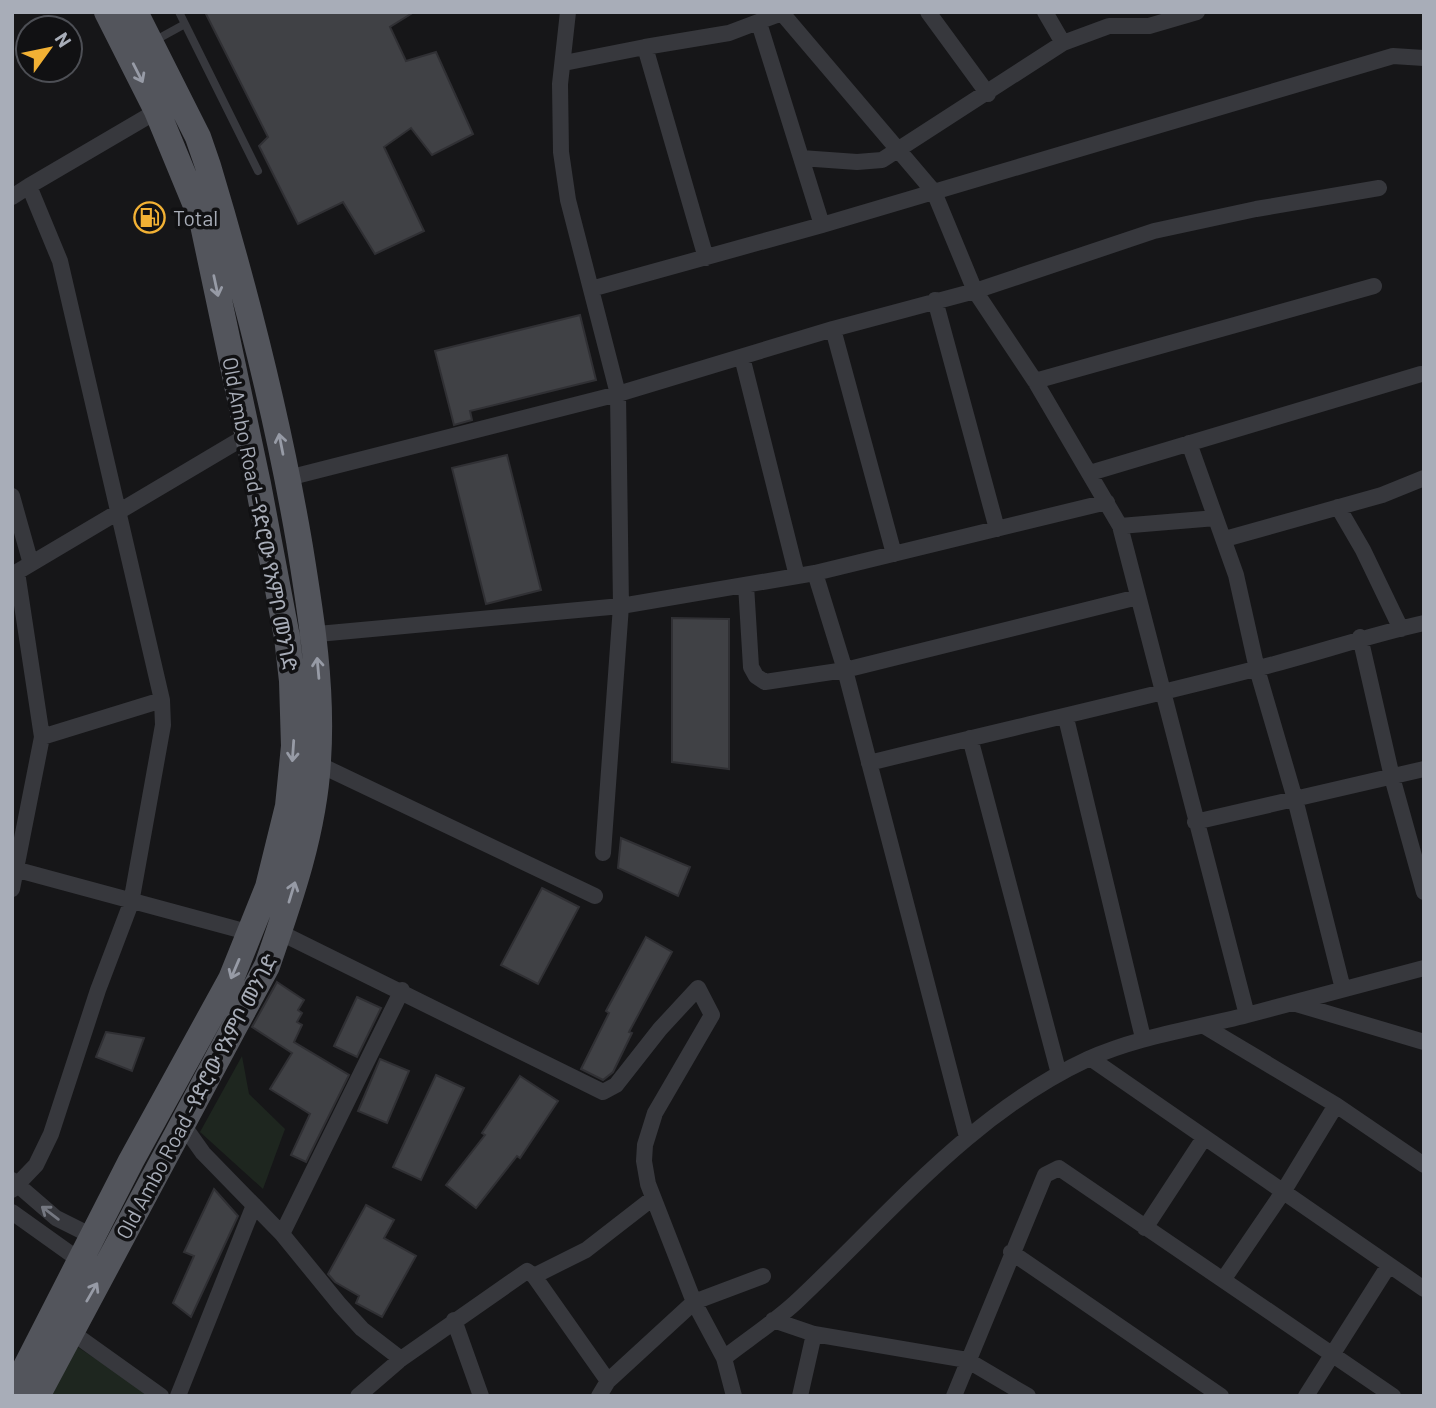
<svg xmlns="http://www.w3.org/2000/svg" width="1436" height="1408" viewBox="0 0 1436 1408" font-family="Barlow,'Noto Sans Ethiopic',sans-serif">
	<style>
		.green { fill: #1e261f }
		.building { fill: #404145; stroke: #303034; stroke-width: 2 }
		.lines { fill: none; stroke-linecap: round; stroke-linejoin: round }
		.service { stroke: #37383d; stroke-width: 8 }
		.minor { stroke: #37383d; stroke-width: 16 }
		.primary { stroke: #53555c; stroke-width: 26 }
		.oneway { stroke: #979ba6 }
		.oneway2 { stroke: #757881 }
		.labels { text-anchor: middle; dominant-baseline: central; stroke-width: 7; stroke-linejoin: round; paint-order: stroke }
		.poi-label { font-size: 21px; fill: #a8adb8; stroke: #111113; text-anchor: start }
		.street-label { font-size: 21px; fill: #a8adb8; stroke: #111113 }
	</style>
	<rect width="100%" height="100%" fill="#161618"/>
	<path class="green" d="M242 1056 249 1094 285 1129 263 1189 200 1132Z
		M73 1344 151 1395 152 1396H47Z"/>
	<path class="building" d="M205 12H414L390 27 406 61 436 52 473 134 432 155 411 128 384 147 424 231 375 254 343 202 298 224 259 146 268 137Z
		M580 315 596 380 470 411 472 420 454 425 435 351Z
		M507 455 541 590 486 604 452 468Z
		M672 618 729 619V769L672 762Z
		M621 838 690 867 678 896 618 868Z
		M542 888 579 907 538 984 501 965Z
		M646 937 672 952 629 1032 632 1033 613 1072 603 1080 581 1069 609 1013 606 1011Z
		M277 982 304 1000 298 1010 302 1013 297 1022 302 1025 294 1042 349 1075 306 1162 291 1155 310 1114 270 1089 292 1053 252 1027Z
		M357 997 381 1008 357 1057 334 1046Z
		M106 1032 144 1038 132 1071 96 1057Z
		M380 1059 409 1071 387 1123 358 1111Z
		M436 1075 464 1088 421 1180 393 1167Z
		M520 1076 558 1101 520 1158 517 1156 476 1208 446 1185 485 1135 482 1133Z
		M214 1189 238 1216 191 1317 173 1303 194 1256 184 1252Z
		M366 1205 394 1220 384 1238 416 1256 382 1317 356 1303 359 1296 335 1282 328 1274Z"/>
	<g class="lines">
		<path class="service" d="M185 24 258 171
			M154 41 185 24 179 12"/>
		<path class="minor" d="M928 12 988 94
			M1045 12 1063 43
			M759 23 822 225
			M645 47 729 33 782 13
			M564 63 645 47 706 258
			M801 158 857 162 882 160 1063 43 1109 26H1149L1197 12
			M12 197 29 186
			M591 289 822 225 1393 56 1424 58
			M935 300 997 529
			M833 329 894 554
			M742 357 797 576
			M1035 381 1374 286
			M1189 443 1236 575 1257 669 1295 799 1343 989
			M1090 473 1421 374
			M288 478 618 394 568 200 561 152 560 84 568 12
			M12 496 31 564
			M1338 507 1363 550 1401 629
			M1120 526 1216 518
			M1225 539 1382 495 1424 478
			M12 575 248 435
			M746 585 751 667 756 676 765 682 845 670 815 573
			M307 635 621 606 815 573 1107 502
			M1360 637 1392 777 1424 892
			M1066 718 1143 1038
			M42 737 162 700
			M970 738 1059 1074
			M869 763C998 731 1127 702 1255 669 1312 655 1366 636 1424 623
			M318 764 595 896
			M1195 822 1424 769
			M603 853 621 606 618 394 833 329 975 291 1154 231 1256 209 1379 188
			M18 870 251 933
			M12 889 42 737 17 572
			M279 932 603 1092 616 1085 660 1029 698 988 712 1015 655 1113 645 1145 644 1161 648 1184 694 1302 724 1358
			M1293 1003 1424 1042
			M1247 1015 1424 968
			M1204 1026 1336 1105 1424 1165
			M1090 1058 1424 1289
			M181 1122 203 1153 282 1234 340 1305 362 1329 401 1359
			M967 1137 845 670 1138 597
			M12 1180 56 1218 94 1237
			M12 1190 36 1165 51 1134 98 990 131 903 163 725 162 700 60 261 29 186 157 111
			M12 1212 82 1262
			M1145 1228 1204 1138
			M282 1234 402 990
			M1011 1252 1221 1396
			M534 1276 586 1250 653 1198
			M1223 1280 1283 1192 1336 1105
			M454 1320 481 1396
			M773 1320 814 1334
			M70 1331 161 1396
			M178 1396 254 1205
			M358 1396 401 1359 527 1271 534 1276 608 1381
			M599 1396 608 1381 694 1302 763 1276
			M734 1396 724 1358C747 1340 773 1323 795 1303 889 1215 970 1114 1088 1059 1139 1036 1194 1029 1247 1015L1120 526 1035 381 975 291 934 192 781 12
			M800 1396 814 1334 967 1360 1028 1396
			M954 1396 1045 1175 1059 1168 1393 1396
			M1306 1396 1389 1265"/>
		<path class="primary" d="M12 1394 131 1161 231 979 268 887 288 806 294 746 292 681 287 637 258 484 202 220 157 111 107 12
			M37 1396 267 966C290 900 314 832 318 761 323 686 311 615 299 541 277 414 245 289 208 166L198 137 135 12"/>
	</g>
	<defs><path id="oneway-shaft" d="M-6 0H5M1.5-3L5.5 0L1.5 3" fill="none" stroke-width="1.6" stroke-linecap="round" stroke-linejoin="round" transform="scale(1.75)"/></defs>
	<g class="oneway">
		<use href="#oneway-shaft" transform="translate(138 73) rotate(63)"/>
		<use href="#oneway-shaft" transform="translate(216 286) rotate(78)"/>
		<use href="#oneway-shaft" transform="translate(281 444) rotate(-101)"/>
		<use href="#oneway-shaft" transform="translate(318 668) rotate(-95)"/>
		<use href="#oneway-shaft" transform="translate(293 751) rotate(94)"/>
		<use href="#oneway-shaft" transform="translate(292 892) rotate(-73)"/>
		<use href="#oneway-shaft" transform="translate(235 969) rotate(113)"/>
		<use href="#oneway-shaft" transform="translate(92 1292) rotate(-60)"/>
	</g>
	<use class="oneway2" href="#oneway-shaft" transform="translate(50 1213) rotate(-143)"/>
	<defs>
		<symbol id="fuel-ring" viewBox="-11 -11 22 22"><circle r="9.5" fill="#111113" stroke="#f2b134" stroke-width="1.5"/><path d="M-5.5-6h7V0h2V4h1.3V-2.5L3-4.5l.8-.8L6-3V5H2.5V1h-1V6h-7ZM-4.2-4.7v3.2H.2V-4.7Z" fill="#f2b134"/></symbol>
	</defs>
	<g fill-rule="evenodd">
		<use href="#fuel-ring" x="132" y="200" width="35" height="35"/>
	</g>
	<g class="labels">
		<g class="poi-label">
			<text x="173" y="217">Total</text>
		</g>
		<g class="street-label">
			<text transform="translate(261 514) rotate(79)">Old Ambo Road -የድሮው የአምቦ መንገድ</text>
			<text transform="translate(196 1096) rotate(-62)">Old Ambo Road -የድሮው የአምቦ መንገድ</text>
		</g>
	</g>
	<rect width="1436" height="1408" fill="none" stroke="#a8adb8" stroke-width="28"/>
	<g transform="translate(49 49) rotate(57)"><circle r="33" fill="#111113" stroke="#4d4f55" stroke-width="2"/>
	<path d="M0-5L12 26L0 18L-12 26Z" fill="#f2b134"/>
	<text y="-10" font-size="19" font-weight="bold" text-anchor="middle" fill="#a8adb8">N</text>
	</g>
</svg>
